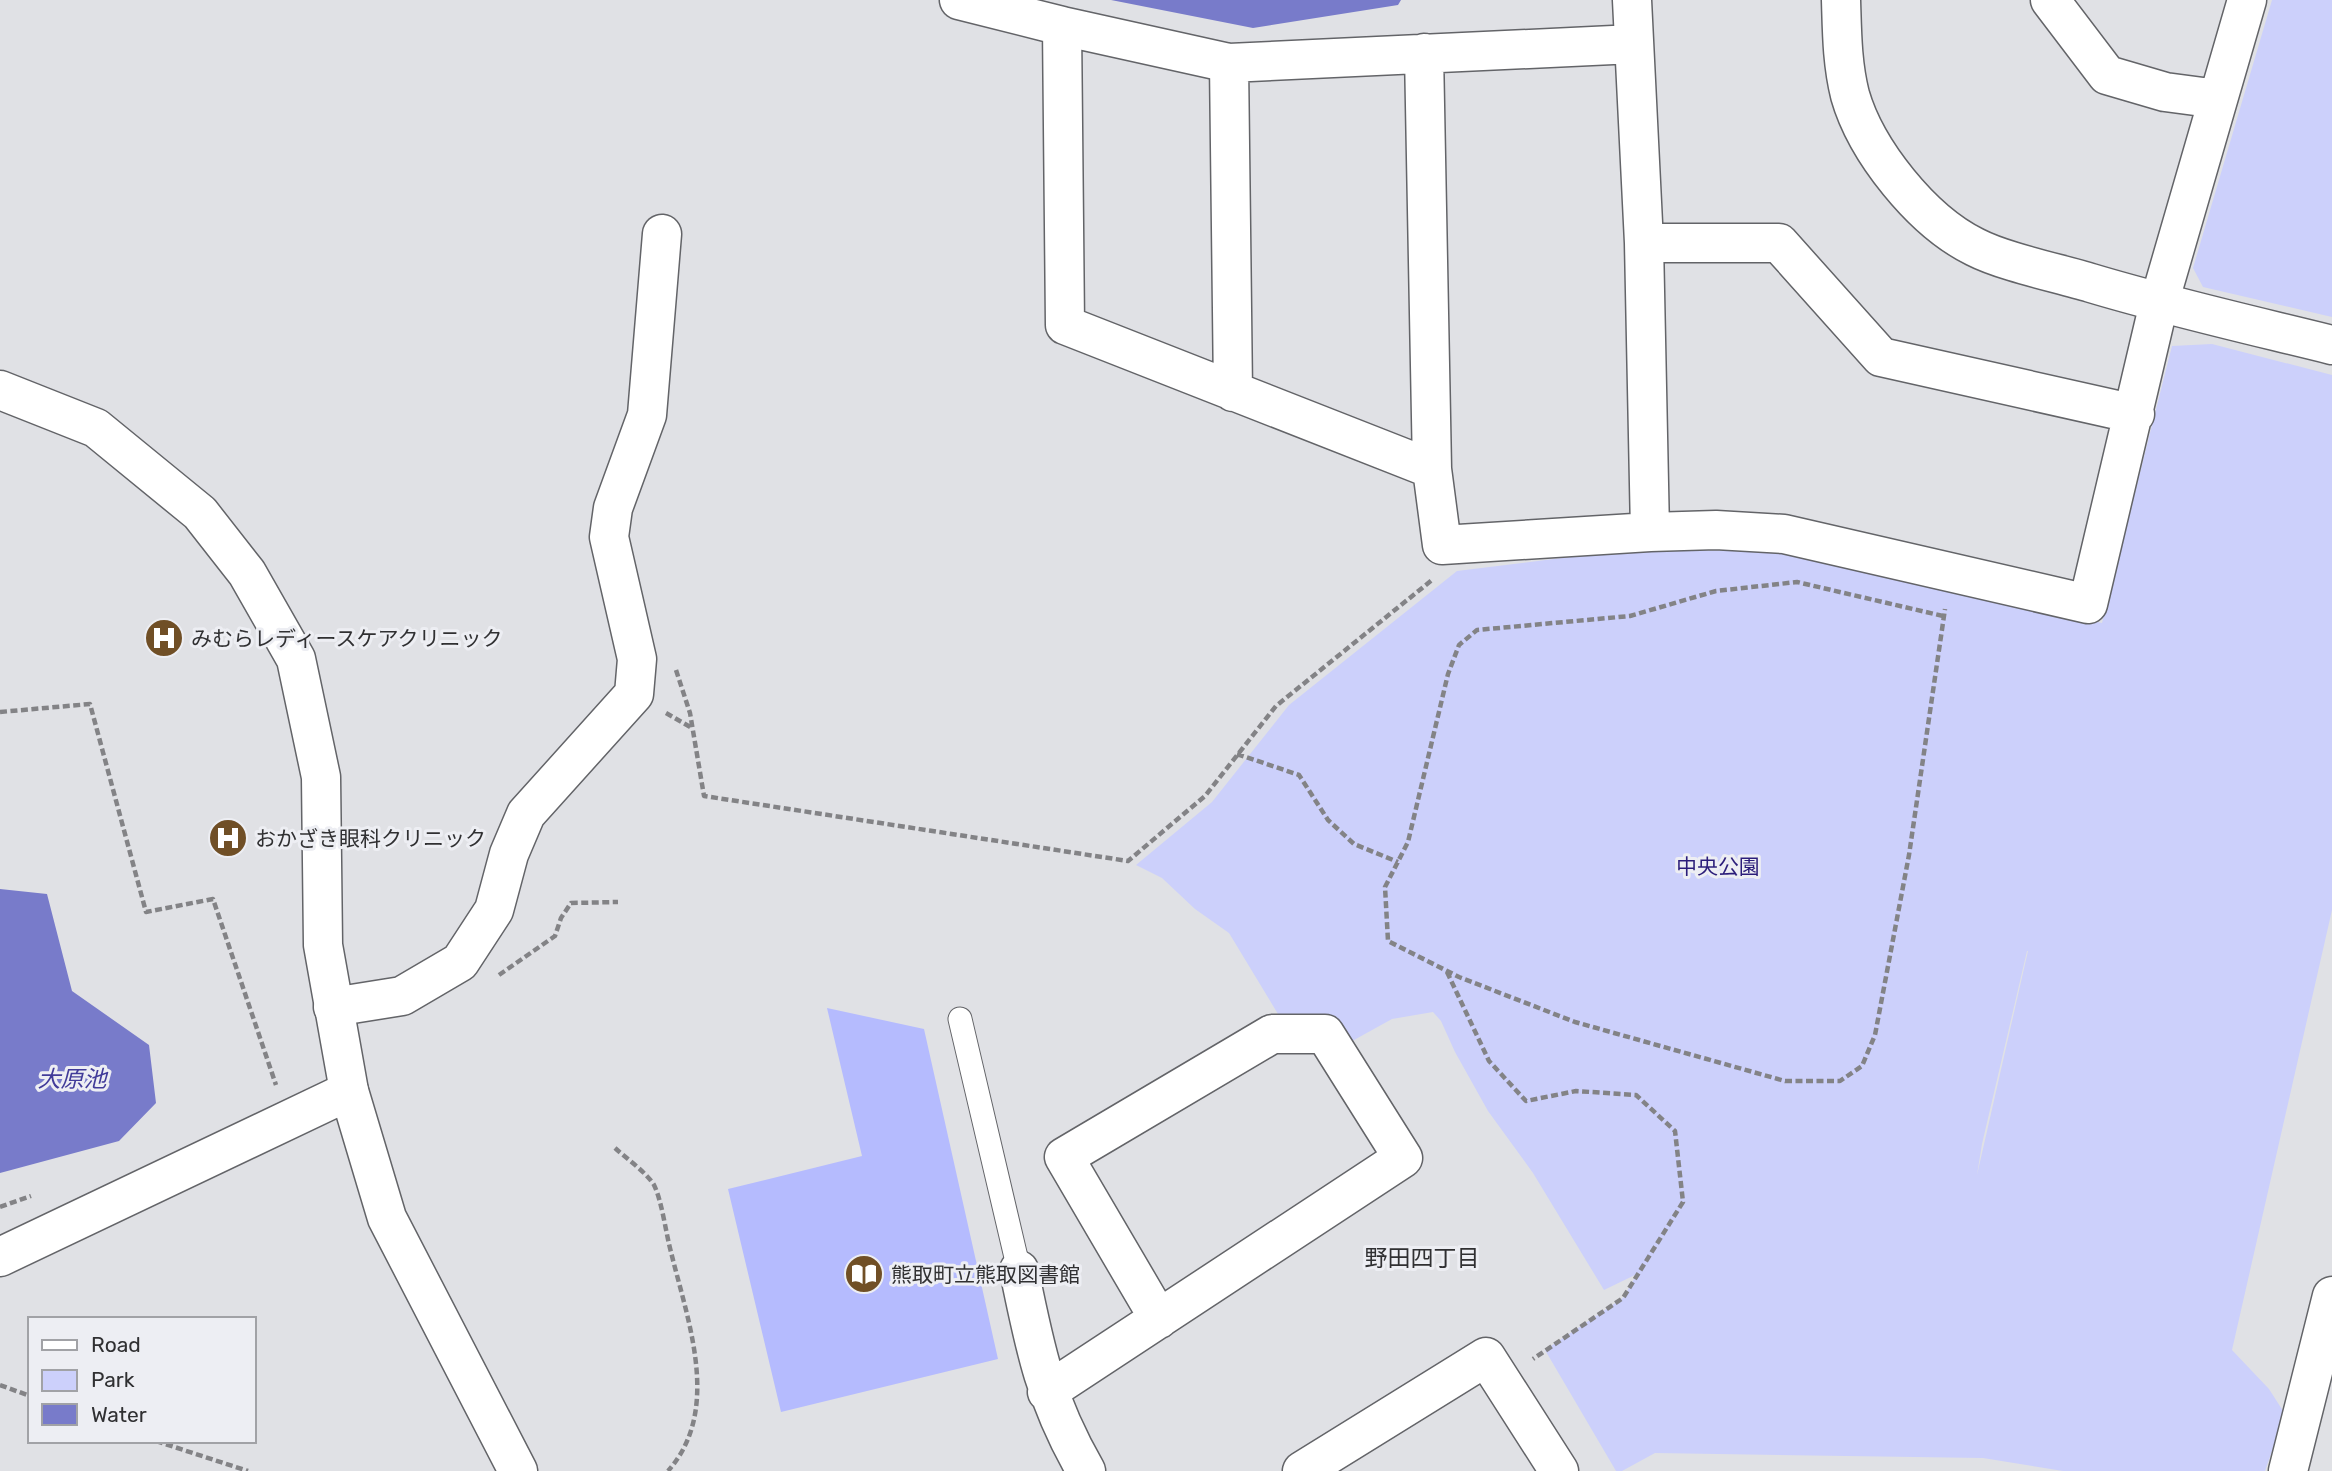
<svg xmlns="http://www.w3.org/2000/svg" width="2332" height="1471" viewBox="0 0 2332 1471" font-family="Rubik,'Noto Sans JP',sans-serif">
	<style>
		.green { fill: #ccd0fb; fill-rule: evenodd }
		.water { fill: #787bca }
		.building { fill: #b5bbfe }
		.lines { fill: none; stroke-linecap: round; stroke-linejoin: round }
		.lane-casing { stroke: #636468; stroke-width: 25 }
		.street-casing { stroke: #636468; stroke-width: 41 }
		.secondary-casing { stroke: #636468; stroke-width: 41 }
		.path { stroke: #838386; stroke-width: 4.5; stroke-dasharray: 7 3.5; stroke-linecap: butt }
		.lane { stroke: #fff; stroke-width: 23 }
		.street { stroke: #fff; stroke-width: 38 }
		.secondary { stroke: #fff; stroke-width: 38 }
		.labels { text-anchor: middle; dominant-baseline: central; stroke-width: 6; stroke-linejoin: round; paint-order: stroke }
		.poi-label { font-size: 21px; fill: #303032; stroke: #edeef3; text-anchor: start }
		.park-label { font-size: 21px; fill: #2b1d7a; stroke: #edeef3 }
		.water-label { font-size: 23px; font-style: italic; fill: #413b99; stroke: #edeef3 }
		.neighbourhood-label { font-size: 23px; fill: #303032; stroke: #edeef3 }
	</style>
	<rect width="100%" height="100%" fill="#e0e1e5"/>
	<path class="green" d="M2272 0H2332V317L2203 287 2193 268Z
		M2212 344 2332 375V910L2232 1350 2269 1389 2285 1414 2265 1471H2063L1983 1458 1655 1453 1622 1471H1616L1545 1350 1623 1298 1637 1274 1604 1290 1533 1173 1488 1111 1455 1052 1441 1021 1433 1012 1392 1019 1345 1045 1281 1019 1229 933 1195 909 1162 878 1136 865 1212 802 1289 705 1457 571 1625 550 1779 551 2102 623 2172 346ZM2027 951H2028L1977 1175 1982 1144Z"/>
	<path class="water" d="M1111 0H1401L1398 5 1253 28Z
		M0 889 47 894 72 991 149 1045 156 1103 119 1141 0 1173Z"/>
	<path class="building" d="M827 1008 924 1029 998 1359 781 1412 728 1189 862 1156Z"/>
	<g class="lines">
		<defs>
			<path id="lane" d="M960 1019 1019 1270"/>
			<path id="street" d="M959 0 1062 26
				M1632 0 1644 243 1650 532
				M2050 0 2107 75 2165 92 2218 99
				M1424 53 1432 469 1442 545 1650 532 1716 530 1784 534 2088 604 2159 303 2247 0
				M1229 63 1233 392
				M1644 243H1779L1881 357 2135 414
				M1432 469 1065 325 1062 26 1229 63 1634 44
				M333 1007 402 996 460 962 494 910 509 854 526 814 634 694 637 659 609 537 613 508 647 415 662 234
				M0 1257 349 1091
				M1019 1270C1035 1349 1045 1400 1086 1471
				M1047 1392 1403 1158 1325 1034H1272L1064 1157 1159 1319
				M1302 1471 1486 1357 1559 1471
				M2288 1471 2332 1296"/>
			<path id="secondary" d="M1841 0C1842 32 1842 63 1850 95 1866 151 1922 221 1975 247 2004 262 2058 273 2091 283 2171 307 2251 325 2332 345
				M0 390 96 428 200 513 247 573 296 659 321 777 323 945 349 1091 387 1218 518 1471"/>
		</defs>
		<use href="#lane" class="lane-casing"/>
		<use href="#street" class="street-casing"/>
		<use href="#secondary" class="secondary-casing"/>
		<path class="path" d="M1943 616 1797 582 1716 591 1630 616 1477 630 1459 645 1448 674 1408 842 1385 887 1388 941 1459 977 1575 1022 1785 1081H1840L1862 1066 1875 1035 1909 855 1945 609
			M676 670 690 713 704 796 1128 861 1205 796 1276 706 1432 580
			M0 712 90 704 146 912 213 899 276 1085
			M666 713 692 728
			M1237 754 1299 775 1328 820 1354 844 1398 862
			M1447 972 1489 1061 1526 1101 1576 1091 1636 1095 1675 1131 1683 1202 1623 1298 1533 1359
			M499 975 555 936 561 918 571 903 618 902
			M615 1148C627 1159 646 1172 654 1185 662 1201 666 1234 671 1252 688 1322 722 1410 668 1471
			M0 1207 31 1196
			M0 1385 30 1396
			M156 1441 248 1471"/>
		<use href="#lane" class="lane"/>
		<use href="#street" class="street"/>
		<use href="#secondary" class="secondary"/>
	</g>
	<defs>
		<symbol id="hospital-disc" viewBox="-11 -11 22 22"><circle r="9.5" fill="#704f26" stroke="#edeef3"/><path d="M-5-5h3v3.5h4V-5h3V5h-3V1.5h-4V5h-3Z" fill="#fff"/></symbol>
		<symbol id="library-disc" viewBox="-11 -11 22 22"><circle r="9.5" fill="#704f26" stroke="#edeef3"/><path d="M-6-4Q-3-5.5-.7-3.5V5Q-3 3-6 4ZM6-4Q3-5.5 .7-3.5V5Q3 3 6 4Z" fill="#fff"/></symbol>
	</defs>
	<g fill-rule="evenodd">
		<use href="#hospital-disc" x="142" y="616" width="44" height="44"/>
		<use href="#hospital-disc" x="206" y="816" width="44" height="44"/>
		<use href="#library-disc" x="842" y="1252" width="44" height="44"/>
	</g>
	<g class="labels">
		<g class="poi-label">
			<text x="191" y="638">みむらレディースケアクリニック</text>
			<text x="255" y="838">おかざき眼科クリニック</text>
			<text x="891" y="1274">熊取町立熊取図書館</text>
		</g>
		<g class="park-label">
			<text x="1718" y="866">中央公園</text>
		</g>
		<g class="water-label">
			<text x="72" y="1079">大原池</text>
		</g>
		<g class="neighbourhood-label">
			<text x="1422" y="1258">野田四丁目</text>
		</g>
	</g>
	<rect x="28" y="1317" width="228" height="126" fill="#edeef3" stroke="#a1a2a6" stroke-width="2"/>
	<rect x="42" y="1340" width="35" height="10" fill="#ffffff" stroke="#a1a2a6" stroke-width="2"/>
	<text x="91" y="1352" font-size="21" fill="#303032">Road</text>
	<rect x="42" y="1370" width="35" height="21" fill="#ccd0fb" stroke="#a1a2a6" stroke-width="2"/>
	<text x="91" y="1387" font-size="21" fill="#303032">Park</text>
	<rect x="42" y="1404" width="35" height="21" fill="#787bca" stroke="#a1a2a6" stroke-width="2"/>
	<text x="91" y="1422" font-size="21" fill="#303032">Water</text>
</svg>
